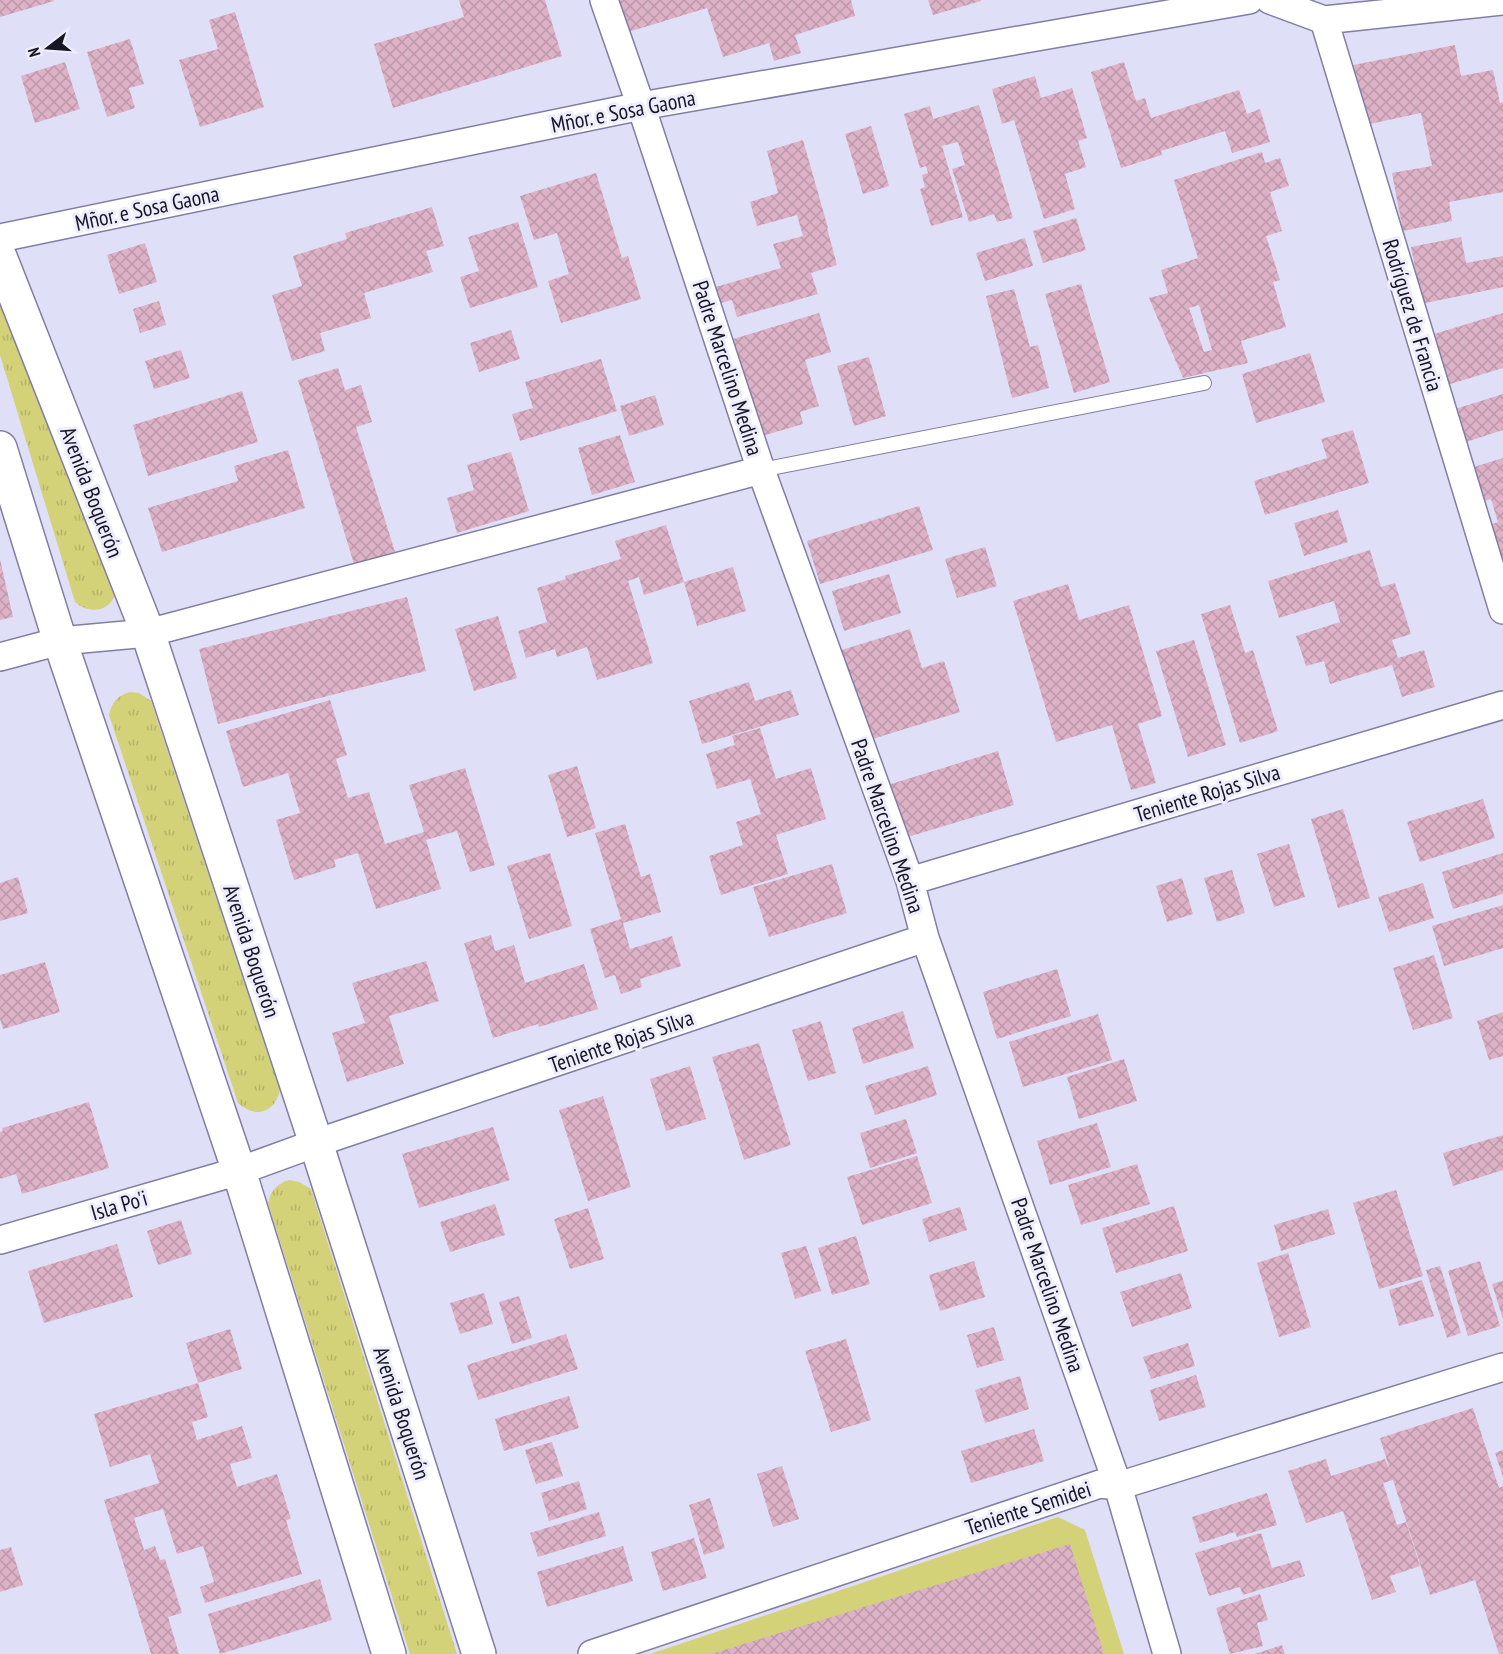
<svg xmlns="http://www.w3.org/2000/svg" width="1503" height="1654" viewBox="0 0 1503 1654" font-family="'PT Sans Narrow',sans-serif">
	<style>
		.park { fill: url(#park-tufts) }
		.pitch { fill: #d3d278 }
		.building { fill: url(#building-cross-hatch); fill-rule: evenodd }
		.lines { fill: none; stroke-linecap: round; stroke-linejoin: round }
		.lane-casing { stroke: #807ea3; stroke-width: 16 }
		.street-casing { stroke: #807ea3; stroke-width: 30 }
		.secondary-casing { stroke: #807ea3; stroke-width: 36 }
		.lane { stroke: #fff; stroke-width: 14 }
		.street { stroke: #fff; stroke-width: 27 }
		.secondary { stroke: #fff; stroke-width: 33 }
		.labels { text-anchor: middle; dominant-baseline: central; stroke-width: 6; stroke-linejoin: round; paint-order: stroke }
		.street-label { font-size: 22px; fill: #171624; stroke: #eeedfe }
	</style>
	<defs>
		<pattern id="park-tufts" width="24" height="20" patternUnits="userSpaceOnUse" patternTransform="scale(1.5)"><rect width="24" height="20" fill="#d3d278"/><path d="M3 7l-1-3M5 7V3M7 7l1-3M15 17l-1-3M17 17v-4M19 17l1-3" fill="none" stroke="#b4b468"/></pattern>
		<pattern id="building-cross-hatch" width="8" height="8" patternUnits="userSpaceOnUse" patternTransform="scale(1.5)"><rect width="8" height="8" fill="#ddb2c7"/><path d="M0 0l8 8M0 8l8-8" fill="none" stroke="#bd98ab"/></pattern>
	</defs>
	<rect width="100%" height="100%" fill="#e0dff8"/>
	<path class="park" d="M0 304 117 588C113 611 91 616 75 602L0 355Z
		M130 692 139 693 151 701 280 1090C275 1113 255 1119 238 1103L109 715C112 702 117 696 130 692Z
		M289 1180 299 1182 311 1189 457 1654H410L268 1203C271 1190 277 1184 289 1180Z"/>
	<path class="pitch" d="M1058 1517 1085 1530 1124 1654H650Z"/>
	<path class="building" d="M0 0H53L54 1 0 17Z
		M459 0H545L562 56 393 108 374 44 464 17Z
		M604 0H851L855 16 795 35 801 53 774 61 769 43 723 57 707 8 615 36Z
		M928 0H981V1L933 15Z
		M235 12 264 107 200 127 179 60 218 49 209 20Z
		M130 39 144 84 129 88 135 108 107 117 87 52Z
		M1455 45 1461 76 1493 70 1500 103 1503 102V192L1449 202 1452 221 1403 231 1392 173 1432 166 1421 113 1351 128 1338 68Z
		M65 62 80 109 35 123 21 76Z
		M1124 62 1136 101 1145 98 1151 118 1239 90 1247 114 1260 109 1270 142 1232 153 1225 131 1161 151 1162 155 1121 168 1091 72Z
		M1035 76 1041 98 1072 88 1087 138 1078 141 1086 167 1065 174 1075 209 1044 219 1014 120 1002 124 992 89Z
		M979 105 1013 218 997 222 994 214 969 222 952 169 965 165 958 142 942 146 963 217 931 226 920 189 925 187 922 175 928 173 926 166 920 168 904 114 930 106 933 119Z
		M871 126 889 186 863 194 845 134Z
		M803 140 828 228H827L837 265 811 273 818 294 737 317 732 300 717 304 712 288 781 268 773 244 803 236 797 215 757 226 750 202 778 193 767 151Z
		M1262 152 1265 163 1280 158 1289 186 1270 192 1282 231 1266 236 1280 280 1273 282 1286 327 1241 341 1248 363 1183 378 1149 298 1168 293 1161 270 1198 258 1174 180ZM1199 305 1212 350 1204 352 1189 308Z
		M596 173 622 258 628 256 641 299 561 323 548 281 569 274 557 233 534 240 520 196Z
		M432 207 444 246 426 251 433 272 364 293 371 318 320 333 325 351 292 361 272 295 302 286 293 256 347 239 345 233Z
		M1076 218 1086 250 1043 263 1033 231Z
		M518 222 538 287 470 308 460 277 479 271 468 237Z
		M1461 237 1466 263 1503 256V287L1411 306 1405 276 1416 273 1411 247Z
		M1025 238 1033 266 985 281 976 253Z
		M145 243 157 282 119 294 107 255Z
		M1081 284 1110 382 1074 393 1045 294Z
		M1014 289 1030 347 1038 345 1049 388 1012 398 986 296Z
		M159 301 166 325 140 333 133 309Z
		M819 313 831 352 805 360 819 406 800 412 803 424 762 436 733 339Z
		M1503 313V368L1447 385 1431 335Z
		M511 330 520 359 479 372 470 343Z
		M181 350 190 378 154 389 145 361Z
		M1310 353 1325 402 1256 423 1242 374Z
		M869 357 886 416 854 426 837 366Z
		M601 359 617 411 520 441 512 414 533 408 525 382Z
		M338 368 345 390 361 385 372 422 356 427 395 552 354 564 298 380Z
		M242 391 258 442 148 476 133 425Z
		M1503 394V430L1463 443 1452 410Z
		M655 395 664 425 629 436 620 406Z
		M1353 430 1369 483 1265 515 1254 481 1327 458 1321 439Z
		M620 435 635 482 592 495 578 448Z
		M288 450 305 508 162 552 148 508 238 481 234 466Z
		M511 452 529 511 457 533 447 498 474 490 467 465Z
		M1503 458V558L1498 559 1487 526 1498 522 1491 499 1475 504 1464 470Z
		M919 506 933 550 820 584 807 541Z
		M1338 510 1348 542 1304 556 1294 523Z
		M666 525 684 582 644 595 639 577 628 581 653 663 597 680 587 647 557 657 555 649 526 658 518 631 547 622 537 588 566 579 565 576 621 559 615 541Z
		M985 547 997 586 957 598 945 559Z
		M1370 550 1381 587 1395 583 1411 634 1392 640 1398 658 1424 650 1435 687 1402 697 1392 665 1330 684 1324 661 1306 666 1296 636 1340 622 1334 601 1279 618 1268 581Z
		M0 559 13 617 0 620Z
		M733 567 746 611 697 626 684 582Z
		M889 574 901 613 844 631 832 591Z
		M1068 584 1079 620 1129 605 1162 716 1138 724 1156 783 1131 790 1112 725 1056 742 1013 601Z
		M407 597 426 671 218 724 199 649Z
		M1230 605 1245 653 1253 650 1278 731 1240 743 1201 614Z
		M498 616 517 678 474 691 455 629Z
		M910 629 922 668 944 661 960 712 850 746 835 652Z
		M1194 640 1226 745 1188 757 1156 651Z
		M749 682 755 701 791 690 799 715 702 744 689 701Z
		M330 700 347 755 336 759 348 798 369 792 385 844 424 832 409 785 465 768 495 865 470 872 457 831 426 840 441 889 376 909 358 853 334 860 336 867 294 880 276 820 300 813 288 773 243 787 226 731Z
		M760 728 776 779 811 768 826 819 776 835 788 874 721 895 709 856 743 845 736 822 761 814 750 779 717 789 706 754 735 745 732 736Z
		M998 751 1014 805 891 842 875 789Z
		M577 766 596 828 567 837 548 775Z
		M1483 799 1495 838 1420 862 1407 822Z
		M1343 809 1370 898 1338 908 1311 819Z
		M625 824 641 877 650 874 661 912 623 923 630 949 672 936 681 966 640 979 642 987 621 994 615 975 605 978 590 929 621 919 595 833Z
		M1289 844 1305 897 1274 907 1257 854Z
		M550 853 572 926 529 939 507 866Z
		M1503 853V894L1453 909 1442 872Z
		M832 864 847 913 769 937 753 887Z
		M1232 870 1245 913 1217 922 1204 878Z
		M18 877 28 913 0 921V883Z
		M1182 878 1193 914 1167 922 1156 886Z
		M1423 883 1434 918 1389 932 1378 897Z
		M1503 905V948L1444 966 1432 926Z
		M491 935 495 951 514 945 525 983 584 964 598 1009 539 1027 538 1024 493 1038 464 943Z
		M1434 955 1453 1018 1413 1030 1393 968Z
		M426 961 439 1001 389 1016 404 1064 347 1082 332 1033 365 1023 352 983Z
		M45 962 60 1012 3 1029 0 1019V975Z
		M1057 969 1071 1016 997 1039 983 992Z
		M903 1011 914 1048 863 1064 852 1028Z
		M1503 1012V1056L1489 1060 1477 1021Z
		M1098 1014 1112 1060 1023 1087 1009 1042Z
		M821 1021 836 1073 808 1081 792 1030Z
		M759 1043 791 1145 744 1160 712 1057Z
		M1124 1059 1137 1101 1079 1119 1067 1077Z
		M690 1066 706 1119 666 1131 650 1079Z
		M928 1066 937 1095 875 1115 865 1086Z
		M603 1096 631 1187 588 1201 559 1110Z
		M89 1102 109 1168 22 1194 16 1174 0 1179V1132L3 1131 2 1128Z
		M906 1119 917 1153 870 1168 860 1133Z
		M1097 1123 1111 1167 1050 1185 1037 1141Z
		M493 1127 510 1180 419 1208 402 1154Z
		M1503 1135V1170L1453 1186 1443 1153Z
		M917 1156 932 1203 862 1225 847 1177Z
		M1137 1164 1150 1204 1081 1225 1068 1185Z
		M1396 1190 1423 1276 1379 1289 1353 1203Z
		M495 1204 505 1235 450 1252 440 1222Z
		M1174 1206 1188 1251 1116 1273 1102 1228Z
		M960 1207 967 1230 929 1242 922 1219Z
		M588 1208 604 1259 570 1269 554 1219Z
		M1328 1209 1335 1234 1281 1251 1274 1225Z
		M181 1220 192 1254 158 1265 147 1231Z
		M856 1236 870 1284 832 1295 818 1248Z
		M117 1244 133 1297 44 1323 28 1271Z
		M806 1246 821 1291 795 1299 781 1253Z
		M1288 1253 1311 1327 1279 1337 1257 1263Z
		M974 1261 985 1297 940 1311 929 1275Z
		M1480 1261 1500 1326 1468 1336 1448 1271Z
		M1440 1266 1461 1333 1447 1338 1426 1270Z
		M1181 1273 1192 1308 1132 1327 1120 1292Z
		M1422 1280 1434 1316 1399 1326 1389 1290Z
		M1503 1281V1319L1492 1284Z
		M484 1293 493 1324 460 1334 450 1303Z
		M519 1296 532 1338 512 1344 499 1302Z
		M994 1327 1004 1360 977 1368 967 1335Z
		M230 1329 242 1369 198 1383 186 1343Z
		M566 1334 578 1369 478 1400 467 1365Z
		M846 1339 871 1420 831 1432 805 1351Z
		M1188 1343 1195 1366 1151 1379 1143 1357Z
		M1196 1375 1206 1407 1159 1421 1150 1390Z
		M1020 1376 1029 1409 985 1423 975 1390Z
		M198 1383 208 1417 192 1422 197 1440 242 1426 252 1458 230 1464 237 1487 277 1474 291 1519 286 1520 302 1574 205 1603 200 1587 214 1582 203 1546 177 1554 163 1509 134 1518 144 1550 155 1546 160 1560 165 1559 182 1613 168 1617 179 1654H151L104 1500 159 1483 150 1454 110 1467 94 1414Z
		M569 1396 579 1428 504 1451 495 1419Z
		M1473 1408 1499 1488 1503 1486V1654H1499L1475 1580 1430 1595 1393 1480 1383 1483 1397 1525 1406 1522 1420 1566 1390 1576 1396 1592 1372 1600 1343 1511 1306 1523 1288 1471 1326 1459 1331 1476 1385 1459 1390 1470 1380 1438Z
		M1034 1429 1044 1461 971 1483 961 1451Z
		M552 1442 563 1476 536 1484 525 1450Z
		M1503 1450V1477L1495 1453Z
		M782 1466 799 1519 773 1527 757 1474Z
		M579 1481 587 1509 549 1521 541 1493Z
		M1267 1493 1277 1525 1237 1537 1235 1532 1200 1543 1192 1517Z
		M710 1498 725 1548 704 1555 689 1505Z
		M599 1512 606 1536 538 1557 530 1533Z
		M1261 1533 1272 1568 1300 1560 1305 1576 1243 1595 1240 1587 1209 1596 1195 1553Z
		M694 1538 707 1578 663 1591 651 1552Z
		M1070 1544 1104 1654H714V1653Z
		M623 1546 633 1581 547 1607 537 1572Z
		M11 1547 23 1585 0 1592V1550Z
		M320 1579 332 1620 220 1654 208 1614Z
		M1260 1594 1268 1620 1257 1623 1263 1646 1230 1654 1216 1608Z
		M1282 1645 1285 1654H1255Z"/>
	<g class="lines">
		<defs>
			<path id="lane" d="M761 470 1204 383"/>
			<path id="street" d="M604 0 641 106 761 470 910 881 925 938 1118 1486 1167 1654
				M1270 0 1324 20 1503 1
				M1324 20 1503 610
				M0 238 641 106 1249 0
				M0 657 60 641 148 633 761 470
				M910 881 1503 705
				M0 1240 239 1171 316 1143 925 938
				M592 1654 1100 1484 1118 1486 1503 1367"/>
			<path id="secondary" d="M0 257 148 633 316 1143 479 1654
				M0 448 60 641 239 1171 389 1654"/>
		</defs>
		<use href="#lane" class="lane-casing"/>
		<use href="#street" class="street-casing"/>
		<use href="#secondary" class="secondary-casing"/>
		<use href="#lane" class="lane"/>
		<use href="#street" class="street"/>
		<use href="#secondary" class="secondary"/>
	</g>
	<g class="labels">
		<g class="street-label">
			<text transform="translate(623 111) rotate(-11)">Mñor. e Sosa Gaona</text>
			<text transform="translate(147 208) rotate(-12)">Mñor. e Sosa Gaona</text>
			<text transform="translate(1413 315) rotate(73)">Rodríguez de Francia</text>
			<text transform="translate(728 368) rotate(72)">Padre Marcelino Medina</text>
			<text transform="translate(92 492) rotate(69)">Avenida Boquerón</text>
			<text transform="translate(1207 793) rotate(-17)">Teniente Rojas Silva</text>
			<text transform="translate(888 826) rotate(71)">Padre Marcelino Medina</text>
			<text transform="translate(252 951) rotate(72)">Avenida Boquerón</text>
			<text transform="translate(621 1041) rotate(-19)">Teniente Rojas Silva</text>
			<text transform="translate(119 1205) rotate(-16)">Isla Po'i</text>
			<text transform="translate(1048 1285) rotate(71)">Padre Marcelino Medina</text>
			<text transform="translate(402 1413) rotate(72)">Avenida Boquerón</text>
			<text transform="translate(1028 1508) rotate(-18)">Teniente Semidei</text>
		</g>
	</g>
	<g transform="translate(48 48) rotate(253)" stroke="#eeedfe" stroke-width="4.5" paint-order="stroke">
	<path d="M0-4.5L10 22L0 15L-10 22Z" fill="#171624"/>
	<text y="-9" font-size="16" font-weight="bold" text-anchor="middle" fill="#171624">N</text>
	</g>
</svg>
